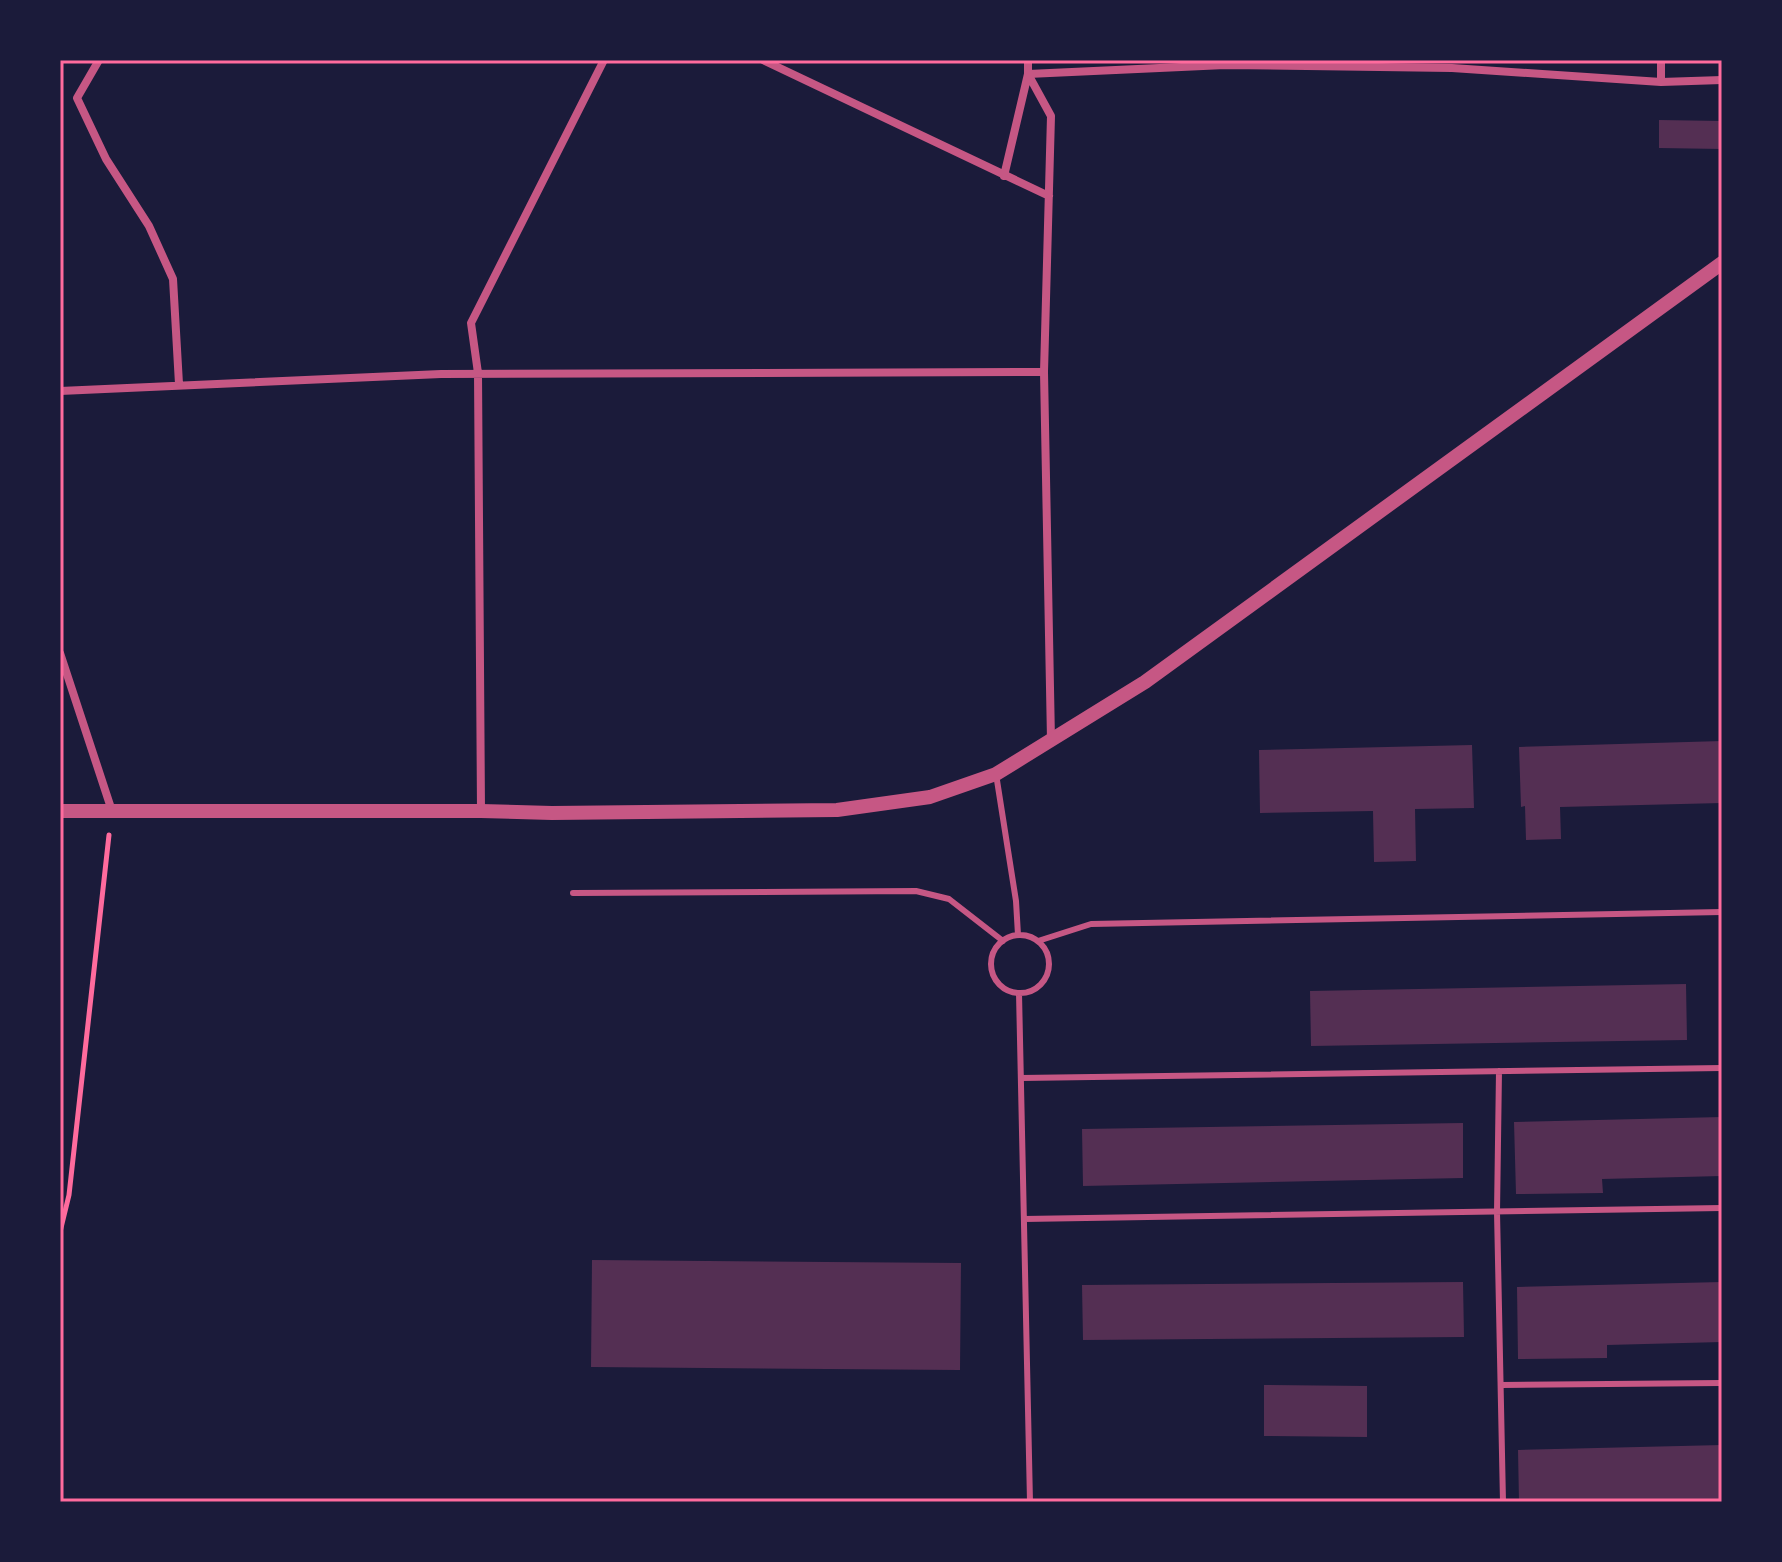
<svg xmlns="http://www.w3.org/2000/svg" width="1782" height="1562" viewBox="0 0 1782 1562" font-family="Karla,sans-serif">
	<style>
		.building { fill: #542f53 }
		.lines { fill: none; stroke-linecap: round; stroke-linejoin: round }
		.path { stroke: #ff6b9d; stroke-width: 5 }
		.service { stroke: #c65784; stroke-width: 6 }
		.minor { stroke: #c65784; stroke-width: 8 }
		.tertiary { stroke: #c65784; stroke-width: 14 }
		.neatline { fill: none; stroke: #ff6b9d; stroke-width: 3 }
	</style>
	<rect width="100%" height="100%" fill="#1b1b3a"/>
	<path class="building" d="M1659 120 1722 121V149L1659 148Z
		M1722 741V803L1560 807 1561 839 1526 840 1525 806 1521 807 1519 747Z
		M1472 745 1474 808 1415 809 1416 861 1374 862 1373 811 1260 813 1259 750Z
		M1686 984 1687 1040 1311 1046 1310 991Z
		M1722 1117V1176L1602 1179 1603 1193 1516 1194 1514 1122Z
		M1463 1123V1178L1083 1186 1082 1129Z
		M592 1260 961 1263 960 1370 591 1367Z
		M1463 1282 1464 1337 1083 1340 1082 1285Z
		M1722 1282V1342L1607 1345V1358L1518 1359 1517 1287Z
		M1264 1385 1367 1386V1437L1264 1436Z
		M1722 1445V1502H1519L1518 1450Z"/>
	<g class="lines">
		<path class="path" d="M60 1232 69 1195 109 835"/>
		<path class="service" d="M996 774 1016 901 1018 935
			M573 893 916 891 949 899 1003 941
			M991 964a29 29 0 1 1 58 0a29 29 0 1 1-58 0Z
			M1038 941 1091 924 1722 912
			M1019 993 1030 1502
			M1499 1071 1497 1212 1503 1502
			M1021 1078 1722 1068
			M1024 1219 1722 1208
			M1501 1385 1722 1383"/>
		<path class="minor" d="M99 60 77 98 106 159 149 226 173 279 179 384
			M763 60 1049 196
			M1028 60V74L1051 116 1044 372 1051 740
			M1661 82V60
			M1004 176 1028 74 1225 65 1452 68 1661 82 1722 80
			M60 391 441 374 1044 372
			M60 653 112 811
			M481 811 478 373 471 323 604 60"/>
		<path class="tertiary" d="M60 811H481L552 813 837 810 930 797 996 774 1145 682 1722 263"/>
	</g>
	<rect width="1782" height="1562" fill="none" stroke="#1b1b3a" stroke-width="124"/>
	<rect x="62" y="62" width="1658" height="1438" class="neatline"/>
</svg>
